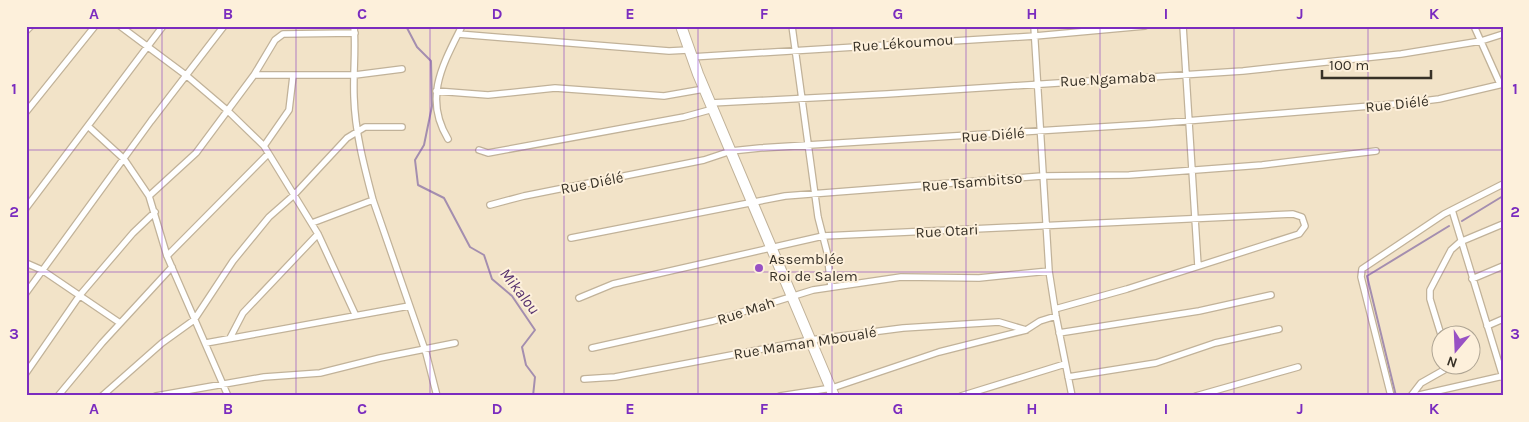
<svg xmlns="http://www.w3.org/2000/svg" width="1529" height="422" viewBox="0 0 1529 422" font-family="Karla,sans-serif">
	<style>
		.lines { fill: none; stroke-linecap: round; stroke-linejoin: round }
		.stream { stroke: #a48eaf; stroke-width: 2 }
		.street-casing { stroke: #c1b299; stroke-width: 8 }
		.highway-casing { stroke: #c1b299; stroke-width: 12 }
		.street { stroke: #fff; stroke-width: 5.5 }
		.highway { stroke: #fff; stroke-width: 10 }
		.grid { fill: none; stroke: #7b2cbf; stroke-width: 1; stroke-opacity: 0.55 }
		.poi-dot { fill: #9851c4; stroke: #fdf0db; stroke-width: 2 }
		.labels { text-anchor: middle; dominant-baseline: central; stroke-width: 4; stroke-linejoin: round; paint-order: stroke }
		.street-label { font-size: 15px; fill: #373127; stroke: #fdf0db }
		.poi-label { font-size: 15px; fill: #373127; stroke: #fdf0db; text-anchor: start }
		.water-label { font-size: 16px; font-style: italic; fill: #56316e; stroke: #fdf0db }
		.neatline { fill: none; stroke: #7b2cbf; stroke-width: 2 }
		.grid-label { font-size: 16px; text-anchor: middle; font-weight: bold; fill: #7b2cbf }
	</style>
	<rect width="100%" height="100%" fill="#f2e3c8"/>
	<g class="lines">
		<path class="stream" d="M406 26 417 47 431 61 432 106 424 145 415 160 418 185 444 198 470 247 484 255 492 279 512 296 535 330 522 347 526 365 535 377 533 396
			M1462 221 1503 196
			M1396 396 1367 276 1449 226"/>
		<defs>
			<path id="street" d="M120 26 187 76 228 111 264 146 318 234 355 314
				M354 26C356 50 353 73 354 97 355 132 364 166 373 200L426 353 437 396
				M792 26 818 217 827 252 831 287
				M1034 26 1049 271 1056 316 1072 396
				M1183 26 1198 266
				M1474 26 1500 84
				M26 31 31 26
				M458 34 669 51 688 50
				M691 57 1035 36 1145 26
				M254 75 275 40 283 34 355 33
				M436 91 488 95 555 88 664 96 704 89
				M711 103 887 94 1243 71 1401 54 1481 41 1503 34
				M26 112 95 26
				M89 127 124 159 149 196 167 256 228 396
				M448 139C423 98 443 64 462 26
				M264 146 289 110 293 76
				M479 150 488 153 684 117 713 109
				M149 196 196 153 254 75H355L402 69
				M490 205 524 196 704 160 731 151 760 148 1149 124 1407 103 1439 99 1503 84
				M26 208 163 26
				M1452 210 1503 377
				M312 223 373 200
				M571 238 785 196 1042 176 1129 175 1262 165 1376 151
				M167 256 268 154
				M26 263 42 270 120 323
				M1472 279 1503 266
				M26 293 151 121 224 26
				M579 298 613 284 823 236 1293 214 1302 217 1305 226 1299 234 1127 289 1055 309
				M1487 326 1503 319
				M1059 333 1199 311 1271 295
				M230 338 243 313 318 234
				M1442 338 1430 299V290L1451 250 1460 242 1503 224
				M206 343 409 306
				M592 348 713 321 813 290 901 277 979 278 1049 271
				M26 373 80 295 133 233 155 212
				M1068 377 1156 363 1215 343 1279 329
				M584 379 615 377 810 340 903 328 999 322 1026 330
				M58 396 102 343 172 267
				M102 396 162 343 194 320 233 261 269 217 294 195 347 138 365 127H402
				M156 396 264 377 320 373 380 358 455 343
				M780 396 832 388 939 352 1026 330 1040 321 1056 316
				M961 396 1065 364
				M1196 396 1298 367
				M1391 396 1361 277 1362 269 1444 214 1503 184
				M1411 396 1421 383 1444 370 1445 364
				M1415 396 1503 376"/>
			<path id="highway" d="M681 26 698 74 834 396"/>
		</defs>
		<use href="#street" class="street-casing"/>
		<use href="#highway" class="highway-casing"/>
		<use href="#street" class="street"/>
		<use href="#highway" class="highway"/>
	</g>
	<path class="grid" d="M162 26V396M296 26V396M430 26V396M564 26V396M698 26V396M832 26V396M966 26V396M1100 26V396M1234 26V396M1368 26V396M26 150H1503M26 272H1503"/>
	<circle class="poi-dot" cx="759" cy="268" r="5"/>
	<g class="labels">
		<g class="street-label">
			<text transform="translate(903 43) rotate(-4)">Rue Lékoumou</text>
			<text transform="translate(1108 79) rotate(-3)">Rue Ngamaba</text>
			<text transform="translate(1397 104) rotate(-6)">Rue Diélé</text>
			<text transform="translate(993 135) rotate(-4)">Rue Diélé</text>
			<text transform="translate(972 182) rotate(-5)">Rue Tsambitso</text>
			<text transform="translate(592 183) rotate(-11)">Rue Diélé</text>
			<text transform="translate(947 231) rotate(-3)">Rue Otari</text>
			<text transform="translate(746 311) rotate(-18)">Rue Mah</text>
			<text transform="translate(805 343) rotate(-9)">Rue Maman Mboualé</text>
		</g>
		<g class="poi-label">
			<text x="769" y="259">Assemblée<tspan x="769" dy="17">Roi de Salem</tspan></text>
		</g>
		<g class="water-label">
			<text transform="translate(520 291) rotate(52)">Mikalou</text>
		</g>
	</g>
	<rect width="1529" height="422" fill="none" stroke="#fdf0db" stroke-width="55"/>
	<g transform="translate(1456 350) rotate(199)"><circle r="24" fill="#fdf0db" stroke="#aea493"/>
	<path d="M0-4L9 19L0 12L-9 19Z" fill="#9851c4"/>
	<text y="-8" font-size="14" font-weight="bold" text-anchor="middle" fill="#373127">N</text>
	</g>
	<path d="M1322 70v8h109v-8" fill="none" stroke="#373127" stroke-width="2.5"/>
	<text x="1329" y="70" font-size="15" fill="#373127" stroke="#fdf0db" stroke-width="4" paint-order="stroke">100 m</text>
	<rect x="28" y="28" width="1474" height="366" class="neatline"/>
	<g class="grid-label">
		<text x="94" y="19">A</text>
		<text x="228" y="19">B</text>
		<text x="362" y="19">C</text>
		<text x="497" y="19">D</text>
		<text x="630" y="19">E</text>
		<text x="764" y="19">F</text>
		<text x="898" y="19">G</text>
		<text x="1032" y="19">H</text>
		<text x="1166" y="19">I</text>
		<text x="1300" y="19">J</text>
		<text x="1434" y="19">K</text>
		<text x="14" y="94">1</text>
		<text x="1515" y="94">1</text>
		<text x="14" y="217">2</text>
		<text x="1515" y="217">2</text>
		<text x="14" y="339">3</text>
		<text x="1515" y="339">3</text>
		<text x="94" y="414">A</text>
		<text x="228" y="414">B</text>
		<text x="362" y="414">C</text>
		<text x="497" y="414">D</text>
		<text x="630" y="414">E</text>
		<text x="764" y="414">F</text>
		<text x="898" y="414">G</text>
		<text x="1032" y="414">H</text>
		<text x="1166" y="414">I</text>
		<text x="1300" y="414">J</text>
		<text x="1434" y="414">K</text>
	</g>
</svg>
